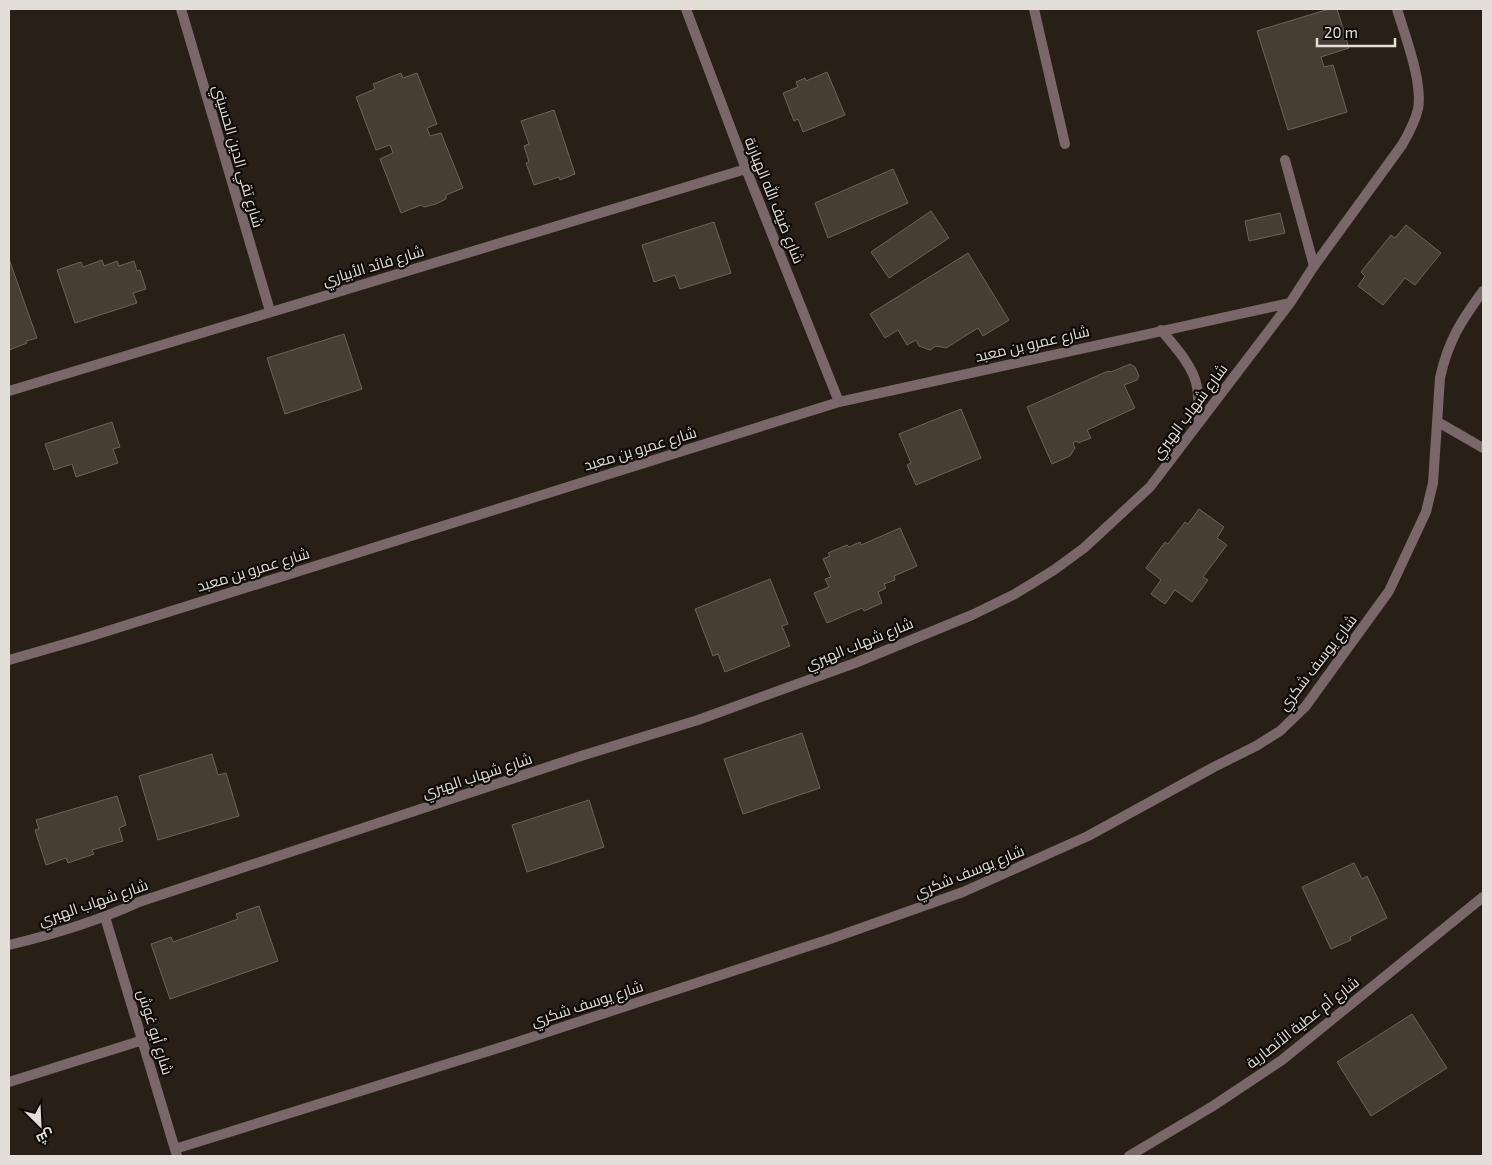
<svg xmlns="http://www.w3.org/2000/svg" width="1492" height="1165" viewBox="0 0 1492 1165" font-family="'Exo 2',Cairo,sans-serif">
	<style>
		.building { fill: #463d33; stroke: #6d6358 }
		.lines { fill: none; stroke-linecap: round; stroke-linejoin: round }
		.lane { stroke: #79676a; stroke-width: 10 }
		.street { stroke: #79676a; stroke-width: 10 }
		.labels { text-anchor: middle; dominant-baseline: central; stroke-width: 4.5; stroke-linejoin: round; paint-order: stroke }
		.street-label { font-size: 15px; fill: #e4ded8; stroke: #0e0a07 }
	</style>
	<rect width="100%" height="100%" fill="#282017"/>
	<path class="building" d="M1329 9H1337L1349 48 1321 57 1324 67 1333 65 1347 112 1288 130 1257 31Z
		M827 72 845 115 803 132 798 119 794 121 783 93 798 87 796 82 805 78 806 81Z
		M401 73 403 78 417 73 437 124 427 128 430 136 441 133 463 188 446 195V199L436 204 424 207 421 205 401 213 380 159 393 153 390 145 376 150 356 97 375 89 373 84Z
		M554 110 575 174 560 180 559 177 534 185 526 163 529 162 524 146 529 144 521 121Z
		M893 169 908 203 828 238 815 203Z
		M931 211 949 238 889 278 871 252Z
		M1280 213 1285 233 1249 241 1245 221Z
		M714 222 731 273 680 289 675 275 654 282 642 245Z
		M1406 225 1441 253 1415 285 1405 278 1383 305 1358 286 1365 276 1361 272 1391 235 1395 238Z
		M968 253 1009 320 983 336 978 328 946 348 936 346 930 350 919 346 916 340 907 345 898 330 885 338 870 314Z
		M9 259 37 338 26 341 27 343 9 350Z
		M102 260 104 266 117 261 119 266 134 261 137 271 140 270 146 289 133 293 137 303 75 323 57 270 81 262 83 267Z
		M344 334 362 389 285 414 267 358Z
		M1130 364 1135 367 1139 376 1137 380 1124 385 1135 408 1087 430 1091 438 1078 443 1077 441 1073 443 1075 448 1070 456 1052 464 1027 407 1108 371 1111 372Z
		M961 409 981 458 916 485 907 465 911 463 899 434Z
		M112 422 120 447 113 449 118 463 76 477 72 464 54 470 45 444Z
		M1199 509 1224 527 1217 538 1227 545 1203 577 1208 580 1192 602 1175 590 1165 604 1151 594 1161 580 1146 568 1165 542 1168 544 1185 522 1188 524Z
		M900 528 917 566 894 576 895 580 884 584 886 588 878 592 882 603 864 611 862 608 827 623 814 593 829 587 825 579 831 577 823 559 830 556 828 553 847 545 849 547 860 542 861 545Z
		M770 579 788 624 782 626 790 646 725 672 718 654 713 656 695 609Z
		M802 733 820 788 743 814 724 759Z
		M212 754 218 775 226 773 239 816 158 840 139 776Z
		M117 796 126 825 119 828 123 841 92 850 94 854 68 863 66 858 46 865 35 830 39 829 36 820Z
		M589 800 604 847 527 872 512 825Z
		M1354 863 1362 879 1367 876 1387 918 1350 937 1351 940 1331 949 1302 887Z
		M259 906 278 961 170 999 151 944 171 937 173 942 238 919 236 914Z
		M1412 1014 1447 1068 1371 1116 1337 1062Z"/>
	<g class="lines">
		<path class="lane" d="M1285 160 1314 266"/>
		<path class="street" d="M181 9 270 311
			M686 9 746 169 839 402
			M1034 9 1065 144
			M1161 330C1174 345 1194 367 1197 387 1199 399 1198 412 1199 423
			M9 391 746 169
			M1438 422 1483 448
			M9 660 82 639 839 402 1290 303
			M105 917 177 1156
			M9 945C55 934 96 922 139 902L581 756 698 720 855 663 972 615 1015 594 1054 570 1084 548 1150 487 1290 303 1314 266 1402 145C1409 133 1415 122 1418 109 1423 82 1405 36 1397 9
			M9 1082 143 1040
			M175 1149 508 1045 833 938 963 892 1088 836 1214 767 1256 746 1280 731 1305 707 1389 591 1426 512 1433 483 1440 378C1448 341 1461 321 1483 291
			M1129 1156 1213 1106 1282 1060 1483 897"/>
	</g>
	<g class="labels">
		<g class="street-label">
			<text transform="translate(239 156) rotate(74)">شارع تقي الدين الحسيني</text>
			<text transform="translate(775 200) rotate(68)">شارع ضيف الله الهبارنة</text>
			<text transform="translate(373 265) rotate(-17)">شارع فائد الأبياري</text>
			<text transform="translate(1032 343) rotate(-13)">شارع عمرو بن معبد</text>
			<text transform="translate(1189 411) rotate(-53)">شارع شهاب الهبري</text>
			<text transform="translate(640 448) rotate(-17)">شارع عمرو بن معبد</text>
			<text transform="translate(253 569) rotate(-17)">شارع عمرو بن معبد</text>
			<text transform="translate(859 643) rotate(-22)">شارع شهاب الهبري</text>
			<text transform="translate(1317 662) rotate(-52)">شارع يوسف شكري</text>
			<text transform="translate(477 775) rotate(-18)">شارع شهاب الهبري</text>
			<text transform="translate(969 871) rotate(-22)">شارع يوسف شكري</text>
			<text transform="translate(93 902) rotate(-19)">شارع شهاب الهبري</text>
			<text transform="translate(587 1003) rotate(-18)">شارع يوسف شكري</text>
			<text transform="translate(1302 1022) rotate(-38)">شارع أم عطية الأنصارية</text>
			<text transform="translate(156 1032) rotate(73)">شارع أبو غوش</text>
		</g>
	</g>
	<rect width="1492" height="1165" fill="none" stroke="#e4ded8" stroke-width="20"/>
	<g transform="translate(40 1125) rotate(156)" stroke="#0e0a07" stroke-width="4" paint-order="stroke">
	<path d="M0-4L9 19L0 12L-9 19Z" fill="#e4ded8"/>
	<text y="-8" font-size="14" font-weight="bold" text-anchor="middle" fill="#e4ded8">ش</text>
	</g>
	<path d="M1317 38v8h78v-8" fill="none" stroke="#e4ded8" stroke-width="2.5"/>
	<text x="1324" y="38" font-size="15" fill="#e4ded8" stroke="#0e0a07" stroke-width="4" paint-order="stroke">20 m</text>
</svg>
